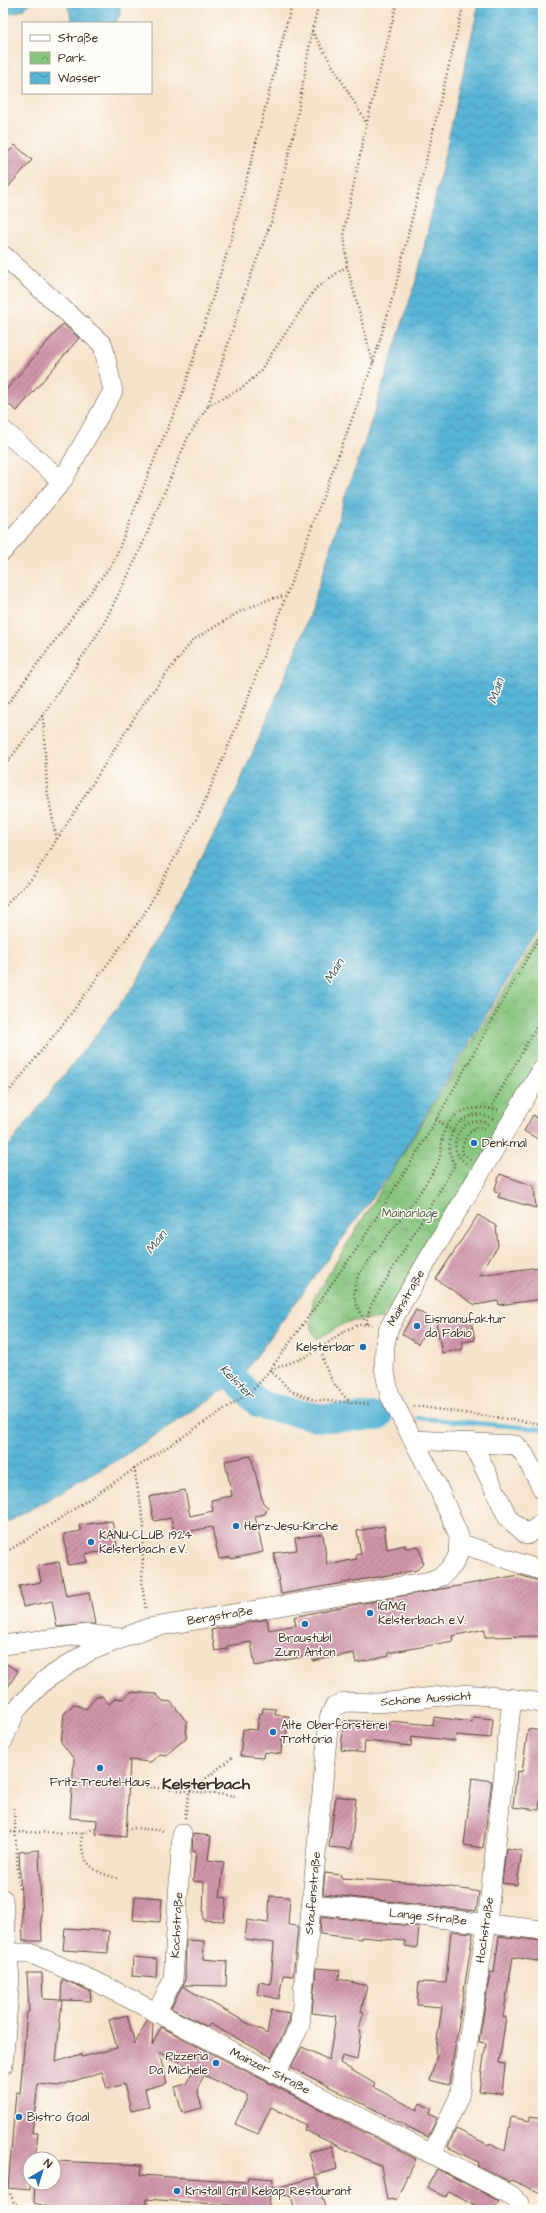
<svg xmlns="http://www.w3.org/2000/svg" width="546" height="2213" viewBox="0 0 546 2213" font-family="'Architects Daughter',sans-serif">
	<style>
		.park { fill: url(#park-crowns); stroke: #60784e }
		.water { fill: url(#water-waves); stroke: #496f7a }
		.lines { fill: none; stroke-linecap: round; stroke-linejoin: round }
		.stream { stroke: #57b4d5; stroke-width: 4.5 }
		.river { stroke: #57b4d5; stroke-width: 28 }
		.building { fill: url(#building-hatch) }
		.minor-casing { stroke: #574638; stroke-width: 20 }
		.path { stroke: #574638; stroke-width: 2.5; stroke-dasharray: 1 3; stroke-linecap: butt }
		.minor { stroke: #fff; stroke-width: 19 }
		.poi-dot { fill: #1f6fb2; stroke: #fdfcf7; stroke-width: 1.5 }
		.labels { text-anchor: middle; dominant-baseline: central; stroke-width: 3; stroke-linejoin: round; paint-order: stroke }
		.poi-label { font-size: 12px; fill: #3b2a1e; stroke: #fdfcf7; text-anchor: start }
		.park-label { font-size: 12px; fill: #55603f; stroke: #fdfcf7 }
		.street-label { font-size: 12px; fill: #3b2a1e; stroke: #fdfcf7 }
		.water-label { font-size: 13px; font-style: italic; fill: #455a5e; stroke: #fdfcf7 }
		.district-label { font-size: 16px; font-weight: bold; fill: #3b2a1e; stroke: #fdfcf7 }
	</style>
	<defs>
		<pattern id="park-crowns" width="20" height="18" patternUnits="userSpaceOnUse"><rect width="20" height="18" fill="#85c57d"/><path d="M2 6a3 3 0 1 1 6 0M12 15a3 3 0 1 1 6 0" fill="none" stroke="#6ea066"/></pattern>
		<pattern id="water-waves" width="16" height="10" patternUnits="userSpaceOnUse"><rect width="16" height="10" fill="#57b4d5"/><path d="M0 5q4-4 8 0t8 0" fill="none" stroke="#4993ac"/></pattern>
		<pattern id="building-hatch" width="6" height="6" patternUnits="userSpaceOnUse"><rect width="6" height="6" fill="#d195ab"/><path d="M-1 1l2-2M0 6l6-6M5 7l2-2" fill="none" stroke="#ab7a8b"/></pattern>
	</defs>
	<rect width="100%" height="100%" fill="#fdfcf7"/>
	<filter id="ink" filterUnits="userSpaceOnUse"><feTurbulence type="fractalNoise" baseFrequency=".025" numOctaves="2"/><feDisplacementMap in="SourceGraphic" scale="8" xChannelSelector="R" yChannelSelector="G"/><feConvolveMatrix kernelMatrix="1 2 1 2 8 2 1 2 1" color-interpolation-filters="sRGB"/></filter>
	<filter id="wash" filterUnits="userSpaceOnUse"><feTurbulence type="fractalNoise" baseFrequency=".012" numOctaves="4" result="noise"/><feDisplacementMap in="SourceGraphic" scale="16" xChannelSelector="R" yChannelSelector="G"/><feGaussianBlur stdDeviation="0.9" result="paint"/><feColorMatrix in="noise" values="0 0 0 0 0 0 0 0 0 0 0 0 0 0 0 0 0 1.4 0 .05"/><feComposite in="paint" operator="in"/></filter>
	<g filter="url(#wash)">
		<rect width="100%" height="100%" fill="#f6e3cb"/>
		<path class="park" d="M543 928V1064L432 1249 382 1318 347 1322 317 1339 311 1329 313 1299Z"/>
		<path class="water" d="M3 3H30C24 11 13 15 3 13Z
			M69 3H120V14L115 23H73L68 8Z
			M479 3H543V922L391 1172 239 1380 122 1457 3 1525V1153L135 985 234 796 274 703 303 633 323 574 344 499 362 450 418 274Z"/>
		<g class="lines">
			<path class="stream" d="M418 1418 543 1429"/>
			<path class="river" d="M210 1354 260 1405 322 1418 378 1417"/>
		</g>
		<g id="blocks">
			<path class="building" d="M15 145 32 160 3 193V158Z
				M63 324 79 338 17 411 3 400V393Z
				M533 1115 543 1121V1142L524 1131Z
				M500 1174 534 1186 536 1208 498 1197 500 1193 494 1191Z
				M478 1215 496 1226 498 1246 479 1275 540 1267 543 1299 499 1305 498 1301 475 1305 436 1279Z
				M416 1310 432 1319 418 1344 402 1334Z
				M470 1315 475 1340 462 1342 463 1349 442 1353 436 1322Z
				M251 1456 263 1503 268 1507 265 1514 255 1516 263 1552 231 1559V1557L219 1559 212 1527 175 1534 171 1518 154 1521 149 1497 185 1490 190 1516 213 1511 211 1500 232 1496 225 1461Z
				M112 1521 118 1550 85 1554 87 1562 68 1565 64 1534 81 1531 79 1525Z
				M384 1526 387 1549 405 1545V1548L419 1546 423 1563 417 1570 281 1594 274 1553 297 1550 295 1538 323 1534 327 1565 357 1559 356 1555 361 1554 357 1531Z
				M59 1562 66 1596 89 1592 95 1624 57 1627 52 1601 23 1607 19 1586 41 1582 38 1566Z
				M519 1575 543 1582V1636L485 1637V1629L452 1636 453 1641 388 1653 389 1656 356 1663 354 1653 313 1661 312 1655 255 1666 251 1642 227 1646V1649L215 1651 211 1630 267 1619 269 1630 296 1625 294 1617 325 1610Z
				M3 1662 18 1671 3 1695Z
				M131 1692 156 1694 163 1701 171 1702 187 1722 186 1738 166 1755 159 1754 151 1762 130 1760 126 1837 96 1834 97 1820 70 1818 74 1759 61 1742 64 1714 74 1704 86 1709 96 1696H102L109 1704 116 1698 123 1699Z
				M263 1708 276 1709 275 1715 289 1716 287 1733 282 1738 281 1754 264 1752 263 1758 240 1756 243 1729 257 1730 259 1713 262 1714Z
				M434 1717 472 1722 473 1717 493 1719 491 1738 456 1735 455 1741 412 1736 411 1746 365 1741 364 1753 341 1750 344 1720 390 1724V1721L433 1725Z
				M528 1729 543 1731V1775L539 1810 513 1807 517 1771 522 1772Z
				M472 1778 492 1781 483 1848 464 1845Z
				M336 1796 356 1799 351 1849 329 1847Z
				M193 1834 211 1836 208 1860 224 1862 220 1897 226 1898 224 1921 203 1920 204 1882 193 1881 196 1852 192 1851Z
				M506 1848 522 1851 517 1885 502 1883Z
				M39 1850 42 1941H23L19 1852Z
				M325 1873 341 1875V1878L434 1884 479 1892 476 1911 323 1894Z
				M135 1896 162 1898 160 1922 133 1920Z
				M270 1896 290 1897 288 1925 298 1926 293 1976 283 1975 279 1999 257 1994 259 1982 271 1984 274 1943 245 1939 247 1920 268 1923Z
				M321 1916 419 1927 417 1948 405 1946V1941L361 1937V1939L320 1934Z
				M65 1928 109 1931 108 1953 63 1950Z
				M451 1931 473 1933 449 2085 430 2080 437 2055 435 2054 442 2007 417 2005 419 1982 446 1983Z
				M499 1936 543 1941V1962L513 1957 503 2017H506L499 2063 505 2064 502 2094 479 2091 486 2043 479 2042 490 1972 494 1973Z
				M186 1940 204 1941 203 1959 227 1961 226 1986 183 1985 185 1979Z
				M133 1957 157 1959 156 1978 132 1976Z
				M316 1968 340 1970 339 1979 367 1986 361 2011 364 2012 358 2031H361L357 2060 342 2056 340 2063 375 2084 373 2087 417 2110 420 2103 432 2109 429 2114 437 2118 428 2137 291 2067 302 2047 329 2060 336 2016 312 2013Z
				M27 1973H42L43 1999 61 2000 62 1979 90 1991 91 2001 62 2000 56 2062 81 2054 82 2057 117 2048 109 2020 127 2015 135 2044 147 2020 153 2023 152 2045 161 2027 416 2159 408 2176 406 2175V2179L397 2199 387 2200 381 2166 304 2130 306 2125 271 2107 258 2134 235 2124 248 2096 204 2075 197 2090 202 2108 182 2113 175 2087 186 2084 194 2069 159 2052 167 2083 145 2089 149 2107 131 2111 124 2084 107 2089 102 2072 58 2086 38 2084 32 2133H38L35 2159H30V2190L8 2188 16 2092 20 2093 27 2012H29Z
				M182 1986 267 2034 271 2010 290 2013 289 2022 272 2057 210 2024 208 2027 171 2008Z
				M511 2117 530 2121V2117L543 2119V2194L511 2180 510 2182 477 2165 478 2162 448 2147 456 2129 489 2145 490 2143 505 2151Z
				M332 2146 337 2169 315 2175 309 2152Z
				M54 2161 142 2165 141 2175 247 2182 248 2177 273 2179 272 2189 316 2177 326 2210H295L291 2196 270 2194 269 2208 146 2199V2210H62L34 2203 35 2183H54Z
				M437 2169 499 2201 494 2210H473L475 2205 449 2191 446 2197 427 2187Z"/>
		</g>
	</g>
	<g filter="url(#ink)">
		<use href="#blocks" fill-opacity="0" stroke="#574638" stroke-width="1"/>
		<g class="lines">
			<defs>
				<path id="minor" d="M3 255 103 345 113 391 62 481
					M3 430 62 481 3 551
					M414 1440 516 1445 524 1454 543 1490
					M472 1442 508 1518 527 1535 543 1522
					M459 1543 543 1571
					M3 1645 87 1634 120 1638
					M3 1741 16 1710 45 1680 88 1652 148 1628 430 1581 442 1576 453 1565 458 1555 459 1536 436 1483 390 1396 384 1368 385 1345 388 1330 402 1303 543 1068
					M3 1899 10 1979 3 2065
					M313 1904 543 1930
					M7 1953H30L105 1986 511 2195 519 2203 521 2210
					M156 2013 173 1980 182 1833
					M276 2074 300 2025 329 1718 334 1707 345 1702 380 1703 460 1694 490 1696 543 1703
					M432 2154 459 2097 487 1923 512 1698"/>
			</defs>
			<use href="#minor" class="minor-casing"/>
			<path class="path" d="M312 31 366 122
				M373 363 347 266 344 231 367 122 397 3
				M208 406 242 388 258 374 316 288 347 266
				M3 710 114 561 158 450 181 398 231 240 292 3
				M43 715 47 789 57 841
				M3 768 43 715 101 629 137 557 188 437 208 406 245 291 272 220 295 129 312 31 319 3
				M3 908 33 877 145 701 193 640 241 611 270 599 284 596
				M3 1099 67 1019 143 916 201 810 241 716 373 363 395 289 464 3
				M490 1109 543 1015
				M436 1119 453 1131
				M493 1119C475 1108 453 1120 450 1141 448 1150 451 1157 455 1165L371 1305 366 1323C356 1304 349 1296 359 1274 384 1239 414 1204 436 1167 445 1151 437 1134 453 1118 465 1106 483 1107 499 1110
				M470 1159 462 1153C462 1142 468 1132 477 1127L487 1130
				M466 1163C441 1147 465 1109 490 1125
				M321 1347C324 1372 334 1386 351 1403
				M270 1370 291 1391 315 1400 370 1404
				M271 1370C283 1365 297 1361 309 1355 329 1346 348 1320 372 1325
				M414 1406 543 1424
				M134 1468 144 1525 142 1583 146 1611
				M3 1554 53 1523 241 1398 256 1387 270 1370 358 1247 426 1138 543 930
				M138 1786 237 1796
				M14 1808 19 1891
				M185 1818 189 1792 234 1756
				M126 1830 135 1828 165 1831
				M3 1832 82 1833 97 1828
				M82 1833C79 1861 91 1872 117 1878
				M3 2192 10 2193 14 2203 24 2208 23 2210
				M24 2208 32 2210"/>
			<use href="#minor" class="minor"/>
		</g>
	</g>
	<g class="poi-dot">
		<circle cx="474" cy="1143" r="4"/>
		<circle cx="417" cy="1326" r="4"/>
		<circle cx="363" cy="1347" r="4"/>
		<circle cx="236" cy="1526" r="4"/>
		<circle cx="91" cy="1542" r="4"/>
		<circle cx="370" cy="1613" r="4"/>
		<circle cx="305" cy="1624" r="4"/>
		<circle cx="273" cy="1732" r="4"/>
		<circle cx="100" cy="1768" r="4"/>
		<circle cx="216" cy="2063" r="4"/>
		<circle cx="19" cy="2117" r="4"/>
		<circle cx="177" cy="2191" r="4"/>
	</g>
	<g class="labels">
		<g class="poi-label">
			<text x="482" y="1143">Denkmal</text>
			<text x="425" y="1319">Eismanufaktur<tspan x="425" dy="14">da Fabio</tspan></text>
			<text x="355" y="1347" text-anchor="end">Kelsterbar</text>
			<text x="244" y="1526">Herz-Jesu-Kirche</text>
			<text x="99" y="1535">KANU-CLUB 1924<tspan x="99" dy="14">Kelsterbach e.V.</tspan></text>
			<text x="378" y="1606">IGMG<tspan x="378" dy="14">Kelsterbach e.V.</tspan></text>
			<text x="305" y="1638" text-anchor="middle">Braustübl<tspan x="305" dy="14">Zum Anton</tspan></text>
			<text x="281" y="1725">Alte Oberförsterei<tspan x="281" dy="14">Trattoria</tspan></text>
			<text x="100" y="1782" text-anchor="middle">Fritz-Treutel-Haus</text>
			<text x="208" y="2056" text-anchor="end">Pizzeria<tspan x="208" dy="14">Da Michele</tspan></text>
			<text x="27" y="2117">Bistro Goal</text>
			<text x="185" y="2191">Kristall Grill Kebap Restaurant</text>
		</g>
		<g class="park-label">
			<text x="410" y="1213">Mainanlage</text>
		</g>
		<g class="street-label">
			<text transform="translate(406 1298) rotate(-60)">Mainstraße</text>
			<text transform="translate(220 1616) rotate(-9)">Bergstraße</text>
			<text transform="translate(426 1699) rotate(-4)">Schöne Aussicht</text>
			<text transform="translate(313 1893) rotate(-85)">Staufenstraße</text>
			<text transform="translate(428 1917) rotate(6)">Lange Straße</text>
			<text transform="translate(177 1925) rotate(-87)">Kochstraße</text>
			<text transform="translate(485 1930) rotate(-82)">Hochstraße</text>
			<text transform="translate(270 2071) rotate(27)">Mainzer Straße</text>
		</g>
		<g class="water-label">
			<text transform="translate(496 691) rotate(-72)">Main</text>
			<text transform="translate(334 971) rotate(-59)">Main</text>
			<text transform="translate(156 1242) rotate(-52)">Main</text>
			<text transform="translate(237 1382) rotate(45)">Kelster</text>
		</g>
		<g class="district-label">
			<text x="206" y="1784">Kelsterbach</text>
		</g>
	</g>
	<rect width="546" height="2213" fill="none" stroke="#fdfcf7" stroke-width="16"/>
	<rect x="22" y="22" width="130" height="72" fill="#fdfcf7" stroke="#afa8a0"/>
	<rect x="30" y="35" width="20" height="6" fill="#ffffff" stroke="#afa8a0"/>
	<text x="58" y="42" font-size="12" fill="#3b2a1e">Straße</text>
	<rect x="30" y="52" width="20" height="12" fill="url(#park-crowns)" stroke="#afa8a0"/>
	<text x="58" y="62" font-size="12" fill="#3b2a1e">Park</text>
	<rect x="30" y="72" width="20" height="12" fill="url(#water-waves)" stroke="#afa8a0"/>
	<text x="58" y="82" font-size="12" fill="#3b2a1e">Wasser</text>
	<g transform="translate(42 2171) rotate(38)"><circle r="19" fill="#fdfcf7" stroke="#afa8a0"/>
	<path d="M0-3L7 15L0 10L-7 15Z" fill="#1f6fb2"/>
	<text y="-6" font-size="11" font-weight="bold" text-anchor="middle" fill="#3b2a1e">N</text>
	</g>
</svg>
